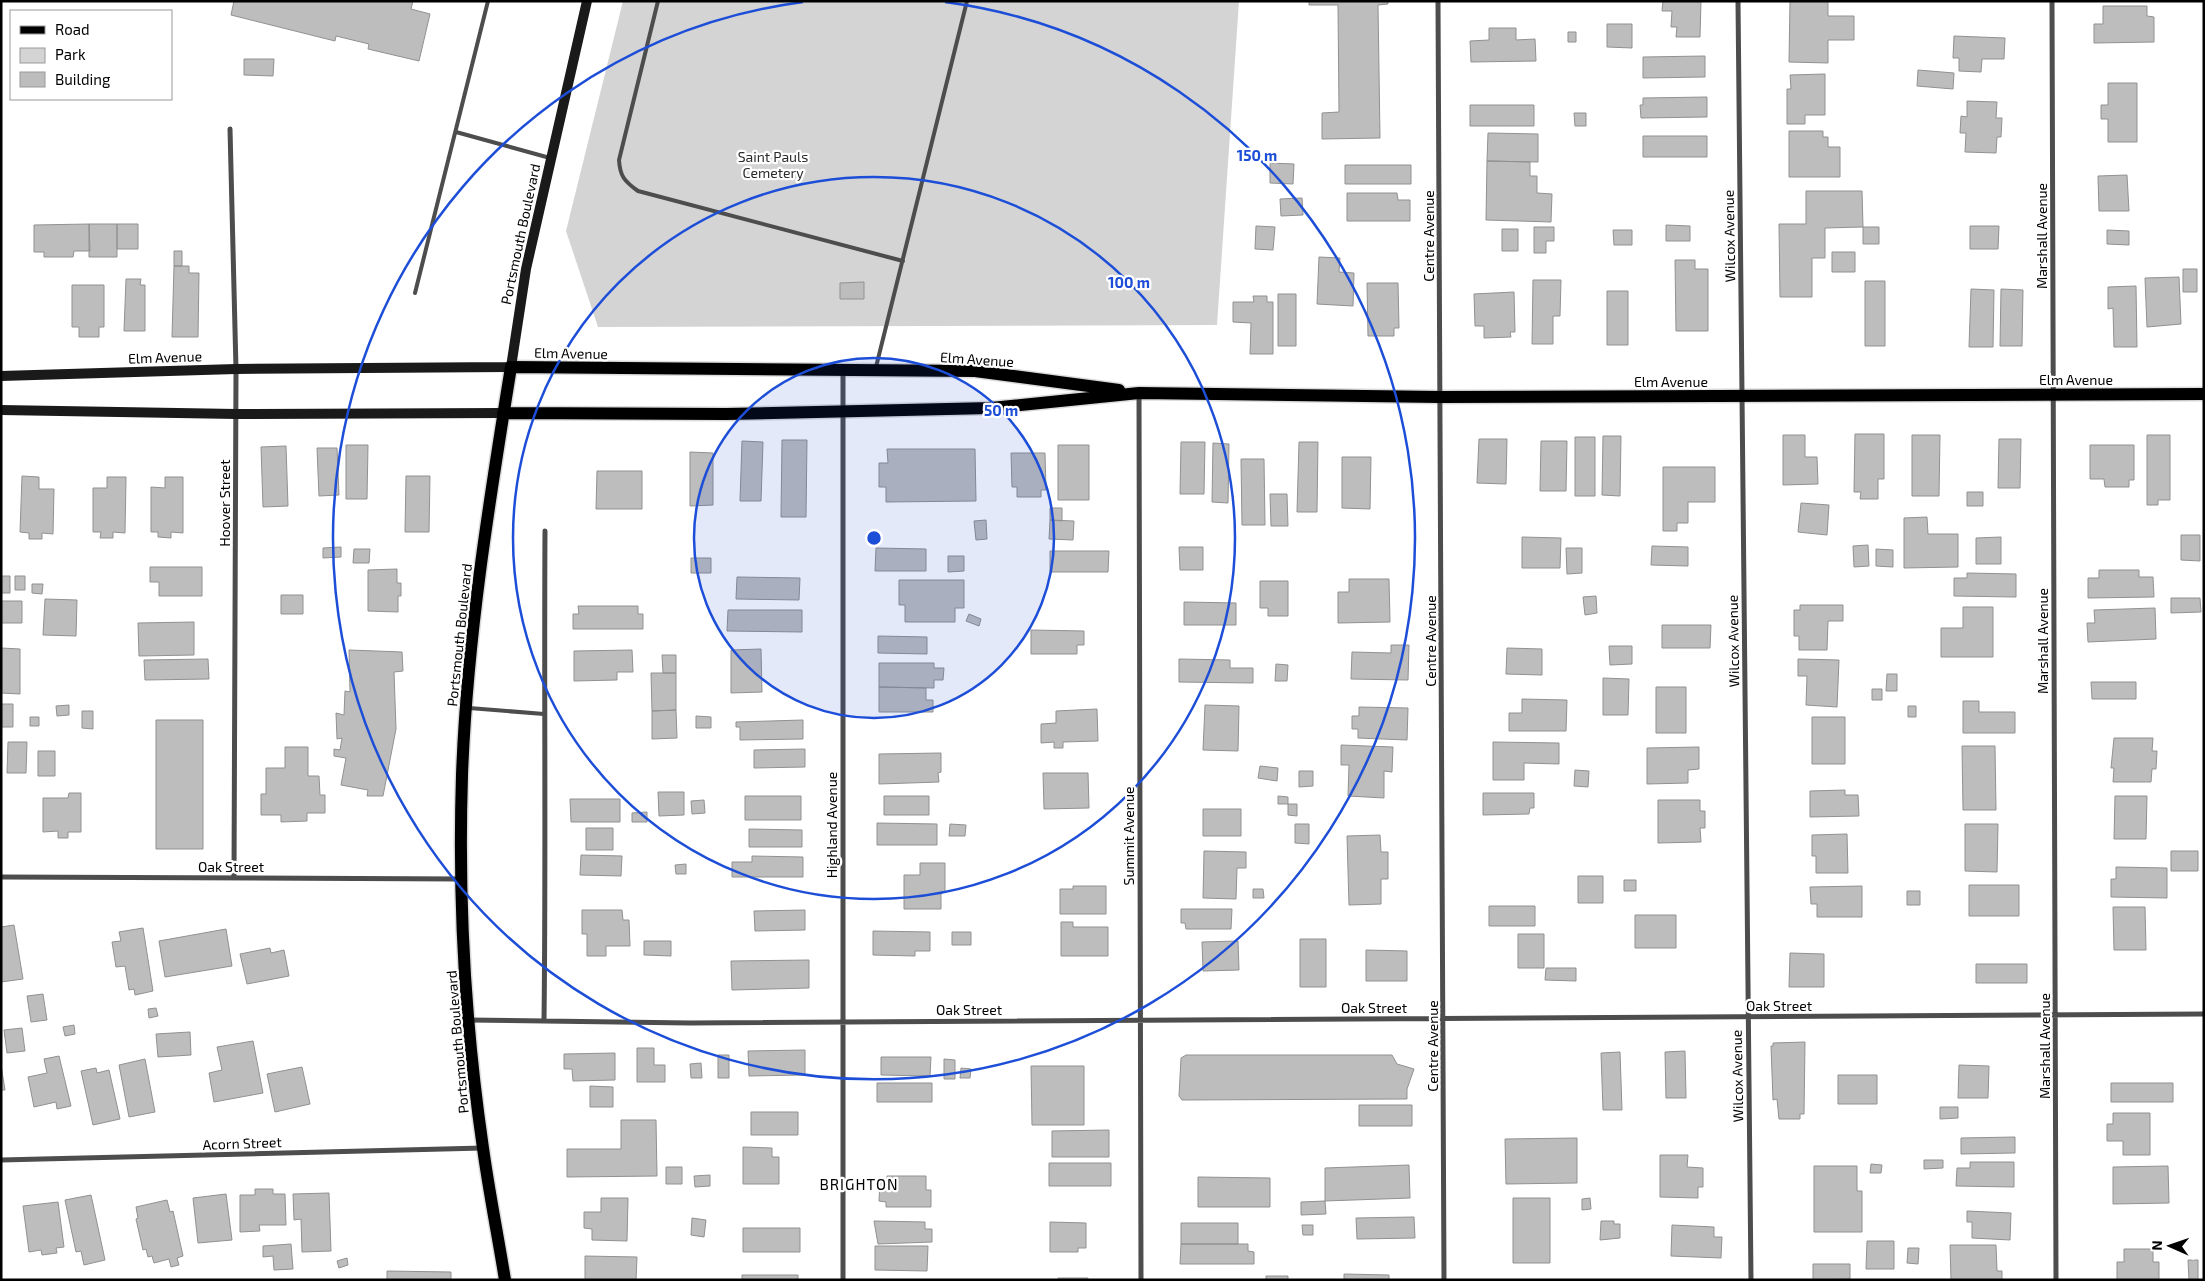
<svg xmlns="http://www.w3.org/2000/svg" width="2205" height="1281" viewBox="0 0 2205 1281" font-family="'Exo 2',sans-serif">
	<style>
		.green { fill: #d4d4d4 }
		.building { fill: #bdbdbd; stroke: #919191 }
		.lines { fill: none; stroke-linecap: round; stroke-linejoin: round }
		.primary-casing { stroke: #dbdbdb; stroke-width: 15 }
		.service { stroke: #4d4d4d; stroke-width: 4 }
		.minor { stroke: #4d4d4d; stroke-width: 5 }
		.secondary { stroke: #1a1a1a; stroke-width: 10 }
		.primary { stroke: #000; stroke-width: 12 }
		.ring { fill: none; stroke: #1d4ed8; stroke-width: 2.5 }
		.labels { text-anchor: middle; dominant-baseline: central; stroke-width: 4.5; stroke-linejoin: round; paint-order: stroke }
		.park-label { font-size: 14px; fill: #2b2b2b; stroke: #fff }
		.street-label { font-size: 14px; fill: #000; stroke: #fff }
		.neighbourhood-label { font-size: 15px; letter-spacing: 1px; fill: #000; stroke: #fff }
		.centre { fill: #1d4ed8; stroke: #fff; stroke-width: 2.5 }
		.ring-label { font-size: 15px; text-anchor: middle; font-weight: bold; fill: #1d4ed8; stroke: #fff; stroke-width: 4.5; stroke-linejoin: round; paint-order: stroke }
	</style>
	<rect width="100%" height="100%" fill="#fff"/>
	<path class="green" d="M623 1H1239L1217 325 598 327 566 231Z"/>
	<path class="building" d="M234 1H413L411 9 430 14 419 61 368 49 369 44 336 36 335 41 231 15Z
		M1309 1H1388V4L1378 5 1380 138 1322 139V113L1339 112 1338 5H1309Z
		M1663 1H1701L1700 37H1676L1677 27H1671L1672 11H1662Z
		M1790 1H1828V16H1854V40H1828V63L1789 62Z
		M2103 6H2147V16L2154 17V42L2094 43V24H2103Z
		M1607 24H1632V48L1607 47Z
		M1489 28H1516V40L1535 39 1536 61 1471 62 1470 41 1489 40Z
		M1568 32H1576V42H1568Z
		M1954 36 2005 38 2004 59H1982L1981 72 1959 71V58H1953Z
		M1705 56V77L1643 78V57Z
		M244 59H274L273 76 244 75Z
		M1918 70 1954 73 1953 89 1917 86Z
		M1825 74V115H1805V124H1787V89H1791L1790 75Z
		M2108 83H2137V142H2108V119H2101V105H2108Z
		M1707 97V117L1641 118 1640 105H1643V98Z
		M1967 101 1997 102 1996 118H2002L2001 137H1997L1996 153 1965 152 1966 133H1960L1961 116 1967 117Z
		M1470 105H1534V126H1470Z
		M1574 113H1586V126H1575Z
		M1789 131H1823V137H1828V147H1840V177H1789Z
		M1488 133 1538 134V162L1487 161Z
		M1643 136H1707V157H1643Z
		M1487 161 1530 162V176H1537V193L1552 194 1551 222 1486 220Z
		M1270 163 1294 164 1293 184 1270 183Z
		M1345 165H1411V184H1345Z
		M2127 175 2129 211H2099L2098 176Z
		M1806 191H1862L1863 227 1825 228V258H1812V297H1780L1779 224H1806Z
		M1347 193H1397L1398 200H1410V221H1347Z
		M1302 198 1303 215 1281 216 1280 199Z
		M89 224H117V257H89Z
		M89 224 90 251H74L73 257H44V252H34V225Z
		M117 224H138V249H117Z
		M1666 225 1690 226V241H1666Z
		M1256 226 1275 227 1273 250 1255 249Z
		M1970 226H1999L1998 249H1970Z
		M1534 227H1554V241H1546V253H1534Z
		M1863 227H1879V244H1863Z
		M1502 229H1518V251H1502Z
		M1613 230H1632V245H1614Z
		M2107 230 2129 231V245L2107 244Z
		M174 251H182V266H174Z
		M1832 252H1855V272H1832Z
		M1319 257 1340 258 1339 272 1354 273 1353 306 1317 304Z
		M1675 260H1695V269H1708V331H1676Z
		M174 266H189V273H199L198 337H172Z
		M2183 269H2197V292H2183Z
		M2179 277 2181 324 2147 327 2145 278Z
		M126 279H141L140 285H145V331H124Z
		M1533 280H1561L1560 316H1553V344H1532Z
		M1865 281H1885V346H1865Z
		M864 282V299H840V283Z
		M1367 283H1398L1399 328H1394V336H1368Z
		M72 285H104V327H99V337H79V327H72Z
		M2136 286 2137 347H2114L2113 308 2108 309V287Z
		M1971 289 1994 290 1993 347H1969Z
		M2001 289 2023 290 2022 346H2000Z
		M1607 291H1628V345H1607Z
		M1514 292 1515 332H1510L1511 337 1484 338V326H1475L1474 294Z
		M1278 294H1296V346H1278Z
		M1253 296H1267V302H1273V354H1250L1251 323 1233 322V302H1254Z
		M1855 434H1884V479H1878V499H1860L1861 492H1854Z
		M1783 435H1805V457H1817L1818 484 1783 485Z
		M1912 435H1940L1939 496H1912Z
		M2147 435H2170V500H2158V505H2147Z
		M1603 436H1621L1620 496 1602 495Z
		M1575 437H1595V496H1575Z
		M1479 439H1507L1506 484 1477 483Z
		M1999 439H2021L2020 488H1998Z
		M782 440H807L806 517H781Z
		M742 441 763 442 761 501H740Z
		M1541 441H1567L1566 491H1540Z
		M1181 442H1205L1204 494H1180Z
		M1299 442H1318L1317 512H1297Z
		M1213 443 1229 444 1228 503 1212 502Z
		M346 445H368L367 499H346Z
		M1058 445H1089V500H1058Z
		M2090 445H2134V480H2129V487H2105L2104 479H2090Z
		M286 446 288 506 263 507 261 447Z
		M317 448H337L339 495 319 496Z
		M887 449H975L976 501 886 502V487H879V463H888Z
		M690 452 713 453V505L690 506Z
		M1011 453H1045L1046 490H1041V497H1017V487H1012Z
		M1342 457H1371L1370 509 1342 508Z
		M1241 459H1264L1265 525H1242Z
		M1663 467H1715V502H1688V523H1677V531H1663Z
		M597 471H642V509H596Z
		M22 476 39 477V489H54L53 534 42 533V539H29V533L20 532Z
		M406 476H430L429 532H405Z
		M107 477H126L125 533 113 532V538H100L101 532H93V488H107Z
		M165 477H183V533L171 532V538L158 537V532H151V487L165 488Z
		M1967 492H1983V506H1967Z
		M1270 494H1287L1288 526H1271Z
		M1801 503 1829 505 1827 535 1798 532Z
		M1050 508H1062V521L1050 520Z
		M1927 517 1928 534H1958V567L1904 568V518Z
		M986 520 987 539 976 540 974 521Z
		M1050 520 1074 521 1073 540 1049 539Z
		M2181 535H2200V561L2181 560Z
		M1522 537 1561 538 1560 568H1522Z
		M2001 537V564H1976V538Z
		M1868 545 1869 566 1854 567 1853 546Z
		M1652 546 1688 547V566L1651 565Z
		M341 547V557L323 558V548Z
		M1179 547H1203V570H1180Z
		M876 548 926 549V571H875Z
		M1566 548H1582V573L1567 574Z
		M354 549H370L369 563H353Z
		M1876 549 1893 550V567L1876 566Z
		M1050 551H1109L1108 572H1050Z
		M948 556H964V571L948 572Z
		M691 558H711V573H691Z
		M150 567H202V596H159V582H150Z
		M397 569V583H401V596H398V612L368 611V570Z
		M2099 570H2139V577H2153L2154 597 2088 598V578H2099Z
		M1967 573 2016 574V597L1954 596V578H1967Z
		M1 576H10V593H1Z
		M15 576H25V590H15Z
		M737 577 800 578 799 600 736 599Z
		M1349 579H1389L1390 622 1338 623V592H1349Z
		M899 580H964V608H955V622H905V605H899Z
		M1260 581H1288V616H1268V608H1260Z
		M32 584H43L42 594 32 593Z
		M281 595H303V614H281Z
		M1596 596 1597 613 1585 615 1583 597Z
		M2171 598H2200L2201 612 2171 613Z
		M45 599 77 600 76 636 43 635Z
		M1 601H22V623H1Z
		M1184 602 1236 603V625H1184Z
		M1800 605H1843V621H1828L1827 650H1799V636H1794V610H1800Z
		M578 606H638V614H643V629H573V614H579Z
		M1963 607H1993V657H1941V628H1963Z
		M2155 608 2156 639 2088 642 2087 623H2095L2094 610Z
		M728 610H802V632L727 631Z
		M969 614 981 619 979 626 966 621Z
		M194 622V655L139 656 138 623Z
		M1662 625H1711L1710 648H1662Z
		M1031 630 1084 631V645H1077V654H1031Z
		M878 636 927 637V654L878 653Z
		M1391 645H1409L1408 680 1351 679 1352 652 1391 653Z
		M1609 646H1632V664L1610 665Z
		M1 648 20 649V694L1 693Z
		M1507 648 1542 649V675L1506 674Z
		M761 649 762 692 731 693V650Z
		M349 650 402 652 403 671 394 672 396 729 383 796H367L368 790 341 785 346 758 334 756V749L340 750 342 738 337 739 336 713 344 715 345 691 350 692Z
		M632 650 633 672H617V680L574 681V651Z
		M662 655H676V673H663Z
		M208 659 209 679 145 680 144 660Z
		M1179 659 1230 660V668H1253V683L1179 682Z
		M1798 659 1839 660 1837 707 1806 705 1807 676H1798Z
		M879 663H934V668H944L943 680H934V688L879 687Z
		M1276 664 1288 665 1287 681H1275Z
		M651 673H676V710L652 711Z
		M1887 674H1897V691H1886Z
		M1603 678 1629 679 1628 715H1603Z
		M2091 682H2136V699H2092Z
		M879 687 926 688V700H933V712H879Z
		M1656 687H1686V733H1656Z
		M1872 689H1882V700H1872Z
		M1522 699 1567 700 1566 731H1509V713H1522Z
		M1963 701H1979V712H2015V733H1963Z
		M1 704H13V727H1Z
		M69 705V715L57 716 56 706Z
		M1205 705 1239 706 1238 751 1203 750Z
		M1908 706H1916V717H1908Z
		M1359 707 1408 708 1407 740 1358 738V729H1352V716H1359Z
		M1097 709 1098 741 1063 742V748H1054V742L1041 743V724L1056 723V711Z
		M676 710 677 738 652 739V711Z
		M82 711H93V729L82 728Z
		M696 716 711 717V728H696Z
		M30 717H39V726H30Z
		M1812 717H1845V764H1812Z
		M156 720H203V849H156Z
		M803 720V739L740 740V727H736V722Z
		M2114 738H2153L2152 751H2157L2156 769H2152L2151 782H2113L2114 768H2111Z
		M8 742H27L26 773H7Z
		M1493 742 1559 743V764L1524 763V780H1493Z
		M1341 745 1393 747 1392 772 1384 771V798L1348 796 1349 765H1341Z
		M1962 746H1995L1996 810H1963Z
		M285 747H308V776H319L320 795H325V813H307V821L281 822V815H261V794H266V768H285Z
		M1699 747V769L1688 770V783L1647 784V748Z
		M805 749V767L754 768V750Z
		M38 751H55V776H38Z
		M941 753V772L938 773 939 782 879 784V754Z
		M1260 766 1278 768 1277 781 1258 778Z
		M1575 770 1589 771 1588 787 1574 786Z
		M1299 771H1313V786L1299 787Z
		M1043 773H1088L1089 808 1044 809Z
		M1845 790V795H1858L1859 816 1810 817V791Z
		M658 792H684V815L659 816Z
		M69 793H81V832H68V838H58V831L43 832V798H68Z
		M1483 793H1534V808H1530L1529 814 1483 815Z
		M745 796H801V820H745Z
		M884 796H929V815H884Z
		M1278 796 1288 797V804H1278Z
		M2115 796H2147L2146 839H2114Z
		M570 799H620V822H571Z
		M704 800 705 813 692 814 691 801Z
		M1658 800H1700V811H1705V828H1700L1701 842 1658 843Z
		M1288 804H1297V816L1288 815Z
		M1203 809H1241V836H1203Z
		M647 812V822H632V813Z
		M877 823 937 824V845H877Z
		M950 824 966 825 965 836H949Z
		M1295 824H1309V844L1295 843Z
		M1965 824H1998L1997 872 1965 871Z
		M586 828H613V850H586Z
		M749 829 802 830V847H749Z
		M1847 834 1848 873H1816V856H1812V835Z
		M1380 835 1381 852H1388V879H1381V904L1349 905 1347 836Z
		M1204 851 1246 852V868H1237L1236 899 1203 898Z
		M2171 851H2198V871H2171Z
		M581 855 622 856 621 876 580 875Z
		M752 856 803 857V877H732V862H752Z
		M920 863H945V892H941V909H904V875H920Z
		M686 864V874H676L675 865Z
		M2116 867 2167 868V898L2111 897V879H2116Z
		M1578 876H1603V903H1578Z
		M1624 880H1636V891H1624Z
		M1969 885H2019V916H1969Z
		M1073 886H1106V914H1060V889H1073Z
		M1862 886V917H1817V904H1811L1810 887Z
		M1253 889H1263L1264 898H1253Z
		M1907 891H1920V905H1907Z
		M1489 906H1535V926H1489Z
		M2113 907H2145L2146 950H2114Z
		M1181 909H1232L1231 929H1186L1185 923H1181Z
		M582 910H622L623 920H629L630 946H606V956H587V934H582Z
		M805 910V930L755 931 754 911Z
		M1635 915H1676V948H1635Z
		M1061 922H1073V927H1108V956H1061Z
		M14 925 23 979 1 982V927Z
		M143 928 153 991 135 995 134 989 129 990 125 966 116 967 112 942 121 941 119 932Z
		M226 929 232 966 165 977 159 941Z
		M873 931 930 932V951H915V956L873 955Z
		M952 932H971V945H952Z
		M1518 934H1544V968H1518Z
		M1300 939H1326V987H1300Z
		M644 941H671V956L644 955Z
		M1238 941 1239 970 1203 971 1202 942Z
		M270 948 271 953 284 950 289 976 247 984 240 954Z
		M1366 950 1407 951V981H1366Z
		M1790 953 1824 954V987H1789Z
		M809 960V988L732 990 731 961Z
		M1976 964H2027V983H1976Z
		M1546 968H1576V981L1545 980Z
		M43 994 47 1020 31 1022 27 996Z
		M156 1008 158 1016 149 1018 148 1009Z
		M74 1025 75 1034 65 1036 63 1027Z
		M22 1028 25 1051 7 1053 4 1030Z
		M190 1032 191 1055 158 1057 156 1034Z
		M253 1041 263 1093 214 1102 209 1073 222 1070 217 1047Z
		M1805 1042 1804 1114H1800V1119H1779L1777 1099 1773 1100 1771 1046H1773V1043Z
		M637 1048H654V1065H665V1082H637Z
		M805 1050V1075L749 1076 748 1051Z
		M1685 1051 1686 1098H1666L1665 1052Z
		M1620 1052 1622 1110H1603L1601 1053Z
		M615 1053V1080L573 1081 572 1069H564V1054Z
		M718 1055H729V1078H718Z
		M1186 1055H1392L1397 1064 1414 1069 1407 1089V1099L1182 1100 1179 1096 1181 1058Z
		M59 1056 71 1106 57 1109 56 1102 34 1107 28 1077 47 1073 44 1059Z
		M881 1057H931L930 1076 881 1075Z
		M145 1059 155 1112 129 1117 119 1065Z
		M944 1059 955 1060V1079H944Z
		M701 1063 702 1078H691L690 1064Z
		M1 1065 5 1090H1Z
		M1959 1065 1989 1066 1988 1098H1958Z
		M1031 1066H1084V1125H1032Z
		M302 1067 310 1104 275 1112 267 1074Z
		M96 1068 97 1073 109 1070 120 1119 93 1125 81 1071Z
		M961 1068 971 1069 970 1078H960Z
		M1838 1075H1877V1104H1838Z
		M877 1083H932V1102H877Z
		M2111 1083H2173V1102H2111Z
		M590 1086 613 1087V1107H590Z
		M1359 1105H1412V1126H1359Z
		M1940 1107H1958V1118L1940 1119Z
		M751 1112H798V1135H751Z
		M2113 1113H2150V1155H2123V1141H2107V1124H2113Z
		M621 1120H656L657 1176 567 1177V1149H621Z
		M1109 1130V1157H1052V1131Z
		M2015 1137V1153L1961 1154V1138Z
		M1577 1138V1183L1506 1184 1505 1139Z
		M743 1147 772 1148V1157H779V1184H743Z
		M1660 1155H1688L1687 1167 1703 1168V1187H1698V1198L1660 1197Z
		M1924 1160H1943V1168L1924 1169Z
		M1970 1162H2014V1187L1956 1186 1957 1168H1970Z
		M1049 1163H1111V1186H1049Z
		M1871 1164 1882 1165 1881 1173H1870Z
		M1409 1165 1410 1198 1325 1201V1168Z
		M1814 1166H1857V1191H1862V1232H1814Z
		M2168 1166 2169 1203 2113 1204V1167Z
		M666 1167H682V1184H666Z
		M710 1175V1186L695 1187 694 1176Z
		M887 1176H926V1190H931V1207H886V1202L879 1201 880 1180 887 1181Z
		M1198 1177 1270 1178V1207H1198Z
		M255 1189H273V1194H285L286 1225H259L260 1231 240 1232V1195H255Z
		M329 1193 331 1251 302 1252 301 1219 294 1220 293 1194Z
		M226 1194 232 1240 198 1243 193 1198Z
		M91 1195 105 1260 84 1265 81 1251 76 1252 65 1200Z
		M601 1198H628L627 1241 592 1240V1229L584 1228V1212H601Z
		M1513 1198H1550V1263H1513Z
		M1590 1198 1591 1209 1582 1210V1199Z
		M167 1200 170 1212 173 1211 183 1256 177 1258 179 1265 171 1267 169 1259 154 1263 152 1256 148 1257 146 1249 143 1250 136 1219 138 1218 136 1207Z
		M1325 1201 1326 1214 1301 1215V1202Z
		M58 1202 64 1247 56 1248 57 1253 42 1255 41 1250 29 1252 23 1206Z
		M1967 1211 2011 1213 2010 1240 1972 1238V1222H1967Z
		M1414 1217 1415 1238 1357 1239 1356 1218Z
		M692 1218 706 1220 704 1237 691 1235Z
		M874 1221 925 1222V1229H932V1242L878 1244Z
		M1601 1221H1614V1224H1620V1238L1600 1240Z
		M1050 1222 1086 1223V1248H1078V1252H1050Z
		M1181 1223H1238V1244H1181Z
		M1302 1225H1313V1235H1303Z
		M1672 1225 1714 1227V1237H1722L1721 1258 1671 1256Z
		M743 1228H800V1252H743Z
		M1867 1241H1894V1269H1866Z
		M291 1244 293 1269 274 1270 273 1256 263 1257V1246Z
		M1181 1244H1248V1251L1254 1252V1264H1180Z
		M1950 1245H1996L1997 1271H2002V1280H1951Z
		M875 1246H928L927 1271 875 1270Z
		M1908 1248H1919L1918 1264 1907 1263Z
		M2124 1249H2153V1262H2159V1280H2117V1262H2124Z
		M585 1256 637 1257 636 1280H585Z
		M347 1258 348 1265 339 1268 337 1261Z
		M2188 1260H2198V1280H2189Z
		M1813 1264H1850V1279L1813 1280Z
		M387 1271 451 1272V1280H387Z
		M1344 1274 1389 1275V1280H1344Z
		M742 1275H798V1280H742Z
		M1266 1276H1288V1280H1266Z
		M1058 1278H1088V1280H1058Z"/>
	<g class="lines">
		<defs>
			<path id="primary" d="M503 413 726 414 991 408 1139 393 1440 397 2204 394
				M505 1280C498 1236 489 1192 483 1148 465 1025 458 899 462 775 467 638 489 503 511 367L975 371 1119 390"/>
		</defs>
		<use href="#primary" class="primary-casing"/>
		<path class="service" d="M658 1 619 160C620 176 624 181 638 191L903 261
			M456 132 550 158
			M415 293 488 1
			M876 367 967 1
			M469 708 544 714"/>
		<path class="minor" d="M1438 1 1444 1280
			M1738 1 1751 1280
			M2052 1 2056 1280
			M230 129 236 369 234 877
			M1139 394 1141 1280
			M1 877 461 879
			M469 1020 690 1023 2204 1014
			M544 1021C546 858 544 694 545 531
			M1 1160 483 1148
			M843 1280V370"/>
		<path class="secondary" d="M1 376 236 369 511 367 526 269 587 1
			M1 410 236 414 503 413"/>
		<use href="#primary" class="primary"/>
	</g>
	<circle cx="874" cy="538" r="180" fill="#1d4ed8" fill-opacity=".12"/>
	<g class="ring">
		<circle cx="874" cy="538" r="180"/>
		<circle cx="874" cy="538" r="361"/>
		<path d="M945 2A541 541 0 1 1 803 2"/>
	</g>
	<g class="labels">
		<g class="park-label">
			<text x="773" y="156">Saint Pauls<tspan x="773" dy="16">Cemetery</tspan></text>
		</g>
		<g class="street-label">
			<text transform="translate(520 234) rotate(-78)">Portsmouth Boulevard</text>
			<text transform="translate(1428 236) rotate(-90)">Centre Avenue</text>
			<text transform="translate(1729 236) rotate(-91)">Wilcox Avenue</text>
			<text transform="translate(2041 236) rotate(-90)">Marshall Avenue</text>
			<text transform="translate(571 353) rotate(1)">Elm Avenue</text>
			<text transform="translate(165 357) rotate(-2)">Elm Avenue</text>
			<text transform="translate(977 359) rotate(4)">Elm Avenue</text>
			<text x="2076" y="379">Elm Avenue</text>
			<text x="1671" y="381">Elm Avenue</text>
			<text transform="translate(224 503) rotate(-90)">Hoover Street</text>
			<text transform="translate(459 635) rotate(-84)">Portsmouth Boulevard</text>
			<text transform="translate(1430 641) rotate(-90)">Centre Avenue</text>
			<text transform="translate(1733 641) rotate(-91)">Wilcox Avenue</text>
			<text transform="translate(2042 641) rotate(-90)">Marshall Avenue</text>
			<text transform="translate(831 825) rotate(-90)">Highland Avenue</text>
			<text transform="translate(1128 836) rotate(-90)">Summit Avenue</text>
			<text x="231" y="866">Oak Street</text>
			<text x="1779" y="1005">Oak Street</text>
			<text x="1374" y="1007">Oak Street</text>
			<text x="969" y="1009">Oak Street</text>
			<text transform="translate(457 1042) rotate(-95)">Portsmouth Boulevard</text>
			<text transform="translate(1432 1046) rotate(-90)">Centre Avenue</text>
			<text transform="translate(2044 1046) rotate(-90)">Marshall Avenue</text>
			<text transform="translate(1737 1076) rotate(-91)">Wilcox Avenue</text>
			<text transform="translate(242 1143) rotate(-2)">Acorn Street</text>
		</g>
		<g class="neighbourhood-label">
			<text x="859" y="1184">BRIGHTON</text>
		</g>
	</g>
	<circle cx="874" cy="538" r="8" class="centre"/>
	<g class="ring-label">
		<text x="1257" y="161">150 m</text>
		<text x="1129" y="288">100 m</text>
		<text x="1001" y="416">50 m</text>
	</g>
	<rect width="2205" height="1281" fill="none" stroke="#000000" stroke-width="5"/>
	<rect x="10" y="10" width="162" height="90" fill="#ffffff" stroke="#999999"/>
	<rect x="20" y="26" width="25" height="8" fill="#000000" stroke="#999999"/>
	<text x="55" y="35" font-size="15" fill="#000000">Road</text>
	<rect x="20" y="48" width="25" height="15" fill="#d4d4d4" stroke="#999999"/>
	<text x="55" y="60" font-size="15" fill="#000000">Park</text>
	<rect x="20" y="72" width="25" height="15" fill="#bdbdbd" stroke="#999999"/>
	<text x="55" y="85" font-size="15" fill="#000000">Building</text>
	<g transform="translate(2170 1246) rotate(272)" stroke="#ffffff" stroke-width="4" paint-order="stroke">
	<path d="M0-4L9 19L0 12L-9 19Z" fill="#000000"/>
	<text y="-8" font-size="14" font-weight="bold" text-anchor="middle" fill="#000000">N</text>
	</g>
</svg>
